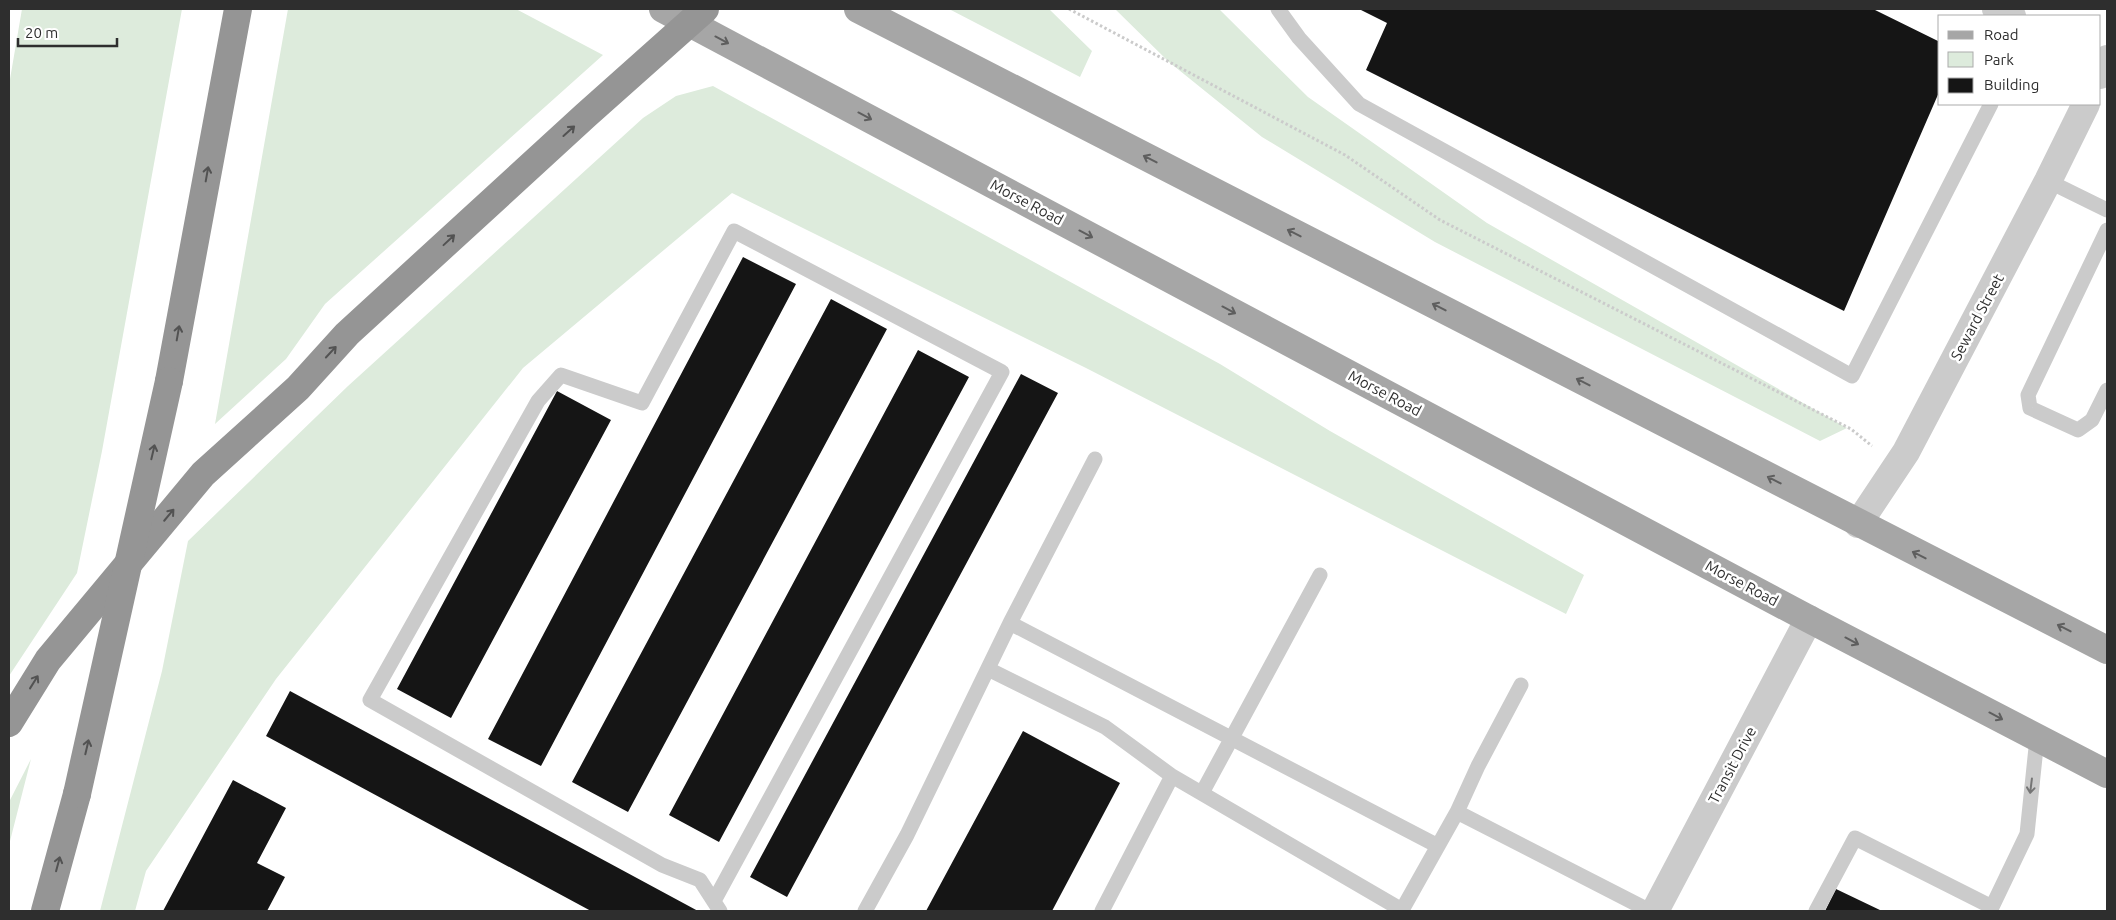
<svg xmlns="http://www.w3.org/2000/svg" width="2116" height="920" viewBox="0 0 2116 920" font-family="Ubuntu,sans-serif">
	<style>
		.green { fill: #ddebdc }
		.building { fill: #151515 }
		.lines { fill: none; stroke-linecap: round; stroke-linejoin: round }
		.path { stroke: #cbcbcb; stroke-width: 3; stroke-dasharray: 2.5 2.5; stroke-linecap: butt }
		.lane { stroke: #cbcbcb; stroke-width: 15 }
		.street { stroke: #cbcbcb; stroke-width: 28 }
		.primary { stroke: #a6a6a6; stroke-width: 28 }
		.highway { stroke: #959595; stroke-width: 28 }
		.highway-bridge { stroke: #959595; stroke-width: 28 }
		.oneway { stroke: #5e5e5e }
		.oneway2 { stroke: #525252 }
		.oneway3 { stroke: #757575 }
		.labels { text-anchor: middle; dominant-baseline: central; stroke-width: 5; stroke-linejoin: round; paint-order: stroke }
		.street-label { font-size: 15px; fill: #2e2e2e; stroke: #fff }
	</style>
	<rect width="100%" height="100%" fill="#fff"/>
	<path class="green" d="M22 9H182L102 451 77 573 9 676V85Z
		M288 9H516L603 55 325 304 286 359 215 424Z
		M949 9H1049L1092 51 1080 77Z
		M1115 9H1219L1308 97 1487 223 1847 428 1820 441 1435 242 1262 137 1169 62Z
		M713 86 1220 364 1330 431 1584 575 1566 614 1086 368 732 193 523 368 276 679 146 871 135 911H100L162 671 188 541 348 386 643 118 676 96Z
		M31 759 9 845V802Z"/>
	<path class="building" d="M1359 9H1873L1940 42V90L1844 311 1366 70 1387 23Z
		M743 257 796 284 541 766 488 739Z
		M831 299 887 329 628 812 572 782Z
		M918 350 969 377 719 842 669 815Z
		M1021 374 1058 393 787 897 750 877Z
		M557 391 611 420 451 718 397 689Z
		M290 691 698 911H591L266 736Z
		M1023 731 1120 783 1052 911H926Z
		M233 780 286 808 257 863 285 877 267 911H163Z
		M1836 889 1882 911H1825Z"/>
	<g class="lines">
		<path class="path" d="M1069 9 1345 155 1440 220 1851 429 1872 446"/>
		<path class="lane" d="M1278 9 1299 38 1359 104 1852 376 1991 104
			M2048 181 2107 210
			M2107 230 2028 395 2030 408 2078 430 2092 420 2107 390
			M1010 623 1438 846
			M988 669 1105 727 1172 776 1102 911
			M1172 776 1402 910 1457 812 1650 911
			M1202 793 1320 575
			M1457 812 1478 766 1521 685
			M714 901 1002 372 734 231 642 403 561 375 538 401 370 700 662 865 700 880 720 911
			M865 911 907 835 1010 623 1095 459
			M1816 911 1855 838 1992 907 2027 834 2037 738"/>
		<path class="street" d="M1996 9 2012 16
			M2100 75 2107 59
			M1858 524 1906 452 2048 181 2086 104
			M1655 911 1809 619"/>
		<path class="primary" d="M663 9 1809 619 2107 774
			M858 9 2107 650"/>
		<path class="highway" d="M169 381 238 9
			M9 723 48 660 203 474 298 388 347 334 586 115 705 9
			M45 911 77 794"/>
		<path class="highway-bridge" d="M77 794 169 381"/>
	</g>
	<defs><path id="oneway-shaft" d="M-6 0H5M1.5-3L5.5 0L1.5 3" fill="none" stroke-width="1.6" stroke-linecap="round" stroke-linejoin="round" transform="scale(1.25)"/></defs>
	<g class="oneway">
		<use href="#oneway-shaft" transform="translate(722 40) rotate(28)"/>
		<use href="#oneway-shaft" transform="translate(865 116) rotate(28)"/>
		<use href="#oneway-shaft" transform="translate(1150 159) rotate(-153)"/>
		<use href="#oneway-shaft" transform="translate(1294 233) rotate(-153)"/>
		<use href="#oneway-shaft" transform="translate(1086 234) rotate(28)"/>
		<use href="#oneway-shaft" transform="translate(1439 307) rotate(-153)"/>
		<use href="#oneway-shaft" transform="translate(1229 310) rotate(28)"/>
		<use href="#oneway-shaft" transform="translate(1583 382) rotate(-153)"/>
		<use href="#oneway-shaft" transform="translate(1774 480) rotate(-153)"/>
		<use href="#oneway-shaft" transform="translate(1919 555) rotate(-153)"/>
		<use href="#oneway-shaft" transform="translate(2064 628) rotate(-153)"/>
		<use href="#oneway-shaft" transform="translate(1852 641) rotate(28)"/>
		<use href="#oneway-shaft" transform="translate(1996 716) rotate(28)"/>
	</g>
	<g class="oneway2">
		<use href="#oneway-shaft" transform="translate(569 131) rotate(-42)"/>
		<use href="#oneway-shaft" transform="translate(207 174) rotate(-80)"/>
		<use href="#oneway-shaft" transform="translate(449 240) rotate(-43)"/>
		<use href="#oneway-shaft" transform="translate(178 333) rotate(-80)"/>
		<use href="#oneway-shaft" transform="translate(331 352) rotate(-47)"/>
		<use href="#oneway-shaft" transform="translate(153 452) rotate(-77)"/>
		<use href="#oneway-shaft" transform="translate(169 515) rotate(-50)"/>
		<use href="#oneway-shaft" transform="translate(34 682) rotate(-58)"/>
		<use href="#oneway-shaft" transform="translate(87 747) rotate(-77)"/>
		<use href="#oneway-shaft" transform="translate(58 864) rotate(-75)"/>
	</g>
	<use class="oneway3" href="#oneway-shaft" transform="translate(2031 786) rotate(97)"/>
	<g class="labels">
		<g class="street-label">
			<text transform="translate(1027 202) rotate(28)">Morse Road</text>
			<text transform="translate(1977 317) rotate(-62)">Seward Street</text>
			<text transform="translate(1385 393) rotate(28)">Morse Road</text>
			<text transform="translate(1742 583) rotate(28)">Morse Road</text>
			<text transform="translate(1732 765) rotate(-62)">Transit Drive</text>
		</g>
	</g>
	<rect width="2116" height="920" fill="none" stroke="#2e2e2e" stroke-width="20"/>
	<rect x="1938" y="15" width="162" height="90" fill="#ffffff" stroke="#ababab"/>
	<rect x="1948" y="31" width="25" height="8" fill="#a6a6a6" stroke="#ababab"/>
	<text x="1984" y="40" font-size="15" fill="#2e2e2e">Road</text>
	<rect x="1948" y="52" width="25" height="15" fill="#ddebdc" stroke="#ababab"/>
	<text x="1984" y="65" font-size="15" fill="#2e2e2e">Park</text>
	<rect x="1948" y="78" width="25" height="15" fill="#151515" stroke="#ababab"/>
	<text x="1984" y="90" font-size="15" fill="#2e2e2e">Building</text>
	<path d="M18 38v8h99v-8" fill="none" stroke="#2e2e2e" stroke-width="2.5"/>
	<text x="25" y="38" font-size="15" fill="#2e2e2e" stroke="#ffffff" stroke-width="4" paint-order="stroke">20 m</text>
</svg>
